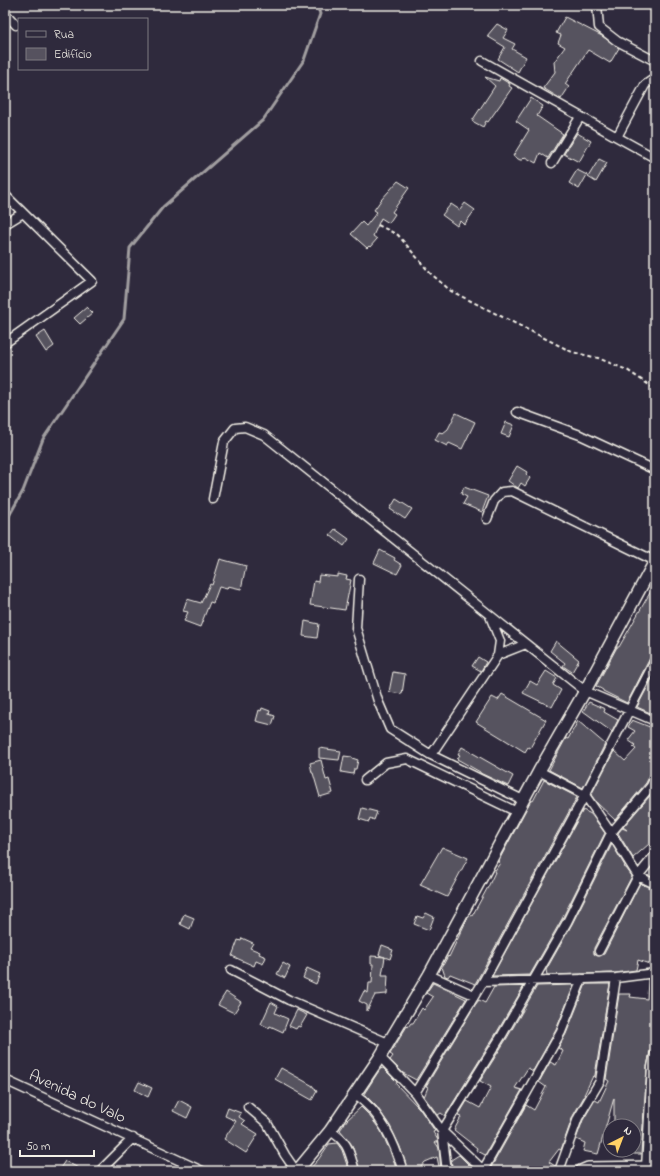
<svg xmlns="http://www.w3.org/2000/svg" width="660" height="1176" viewBox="0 0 660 1176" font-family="'Indie Flower',sans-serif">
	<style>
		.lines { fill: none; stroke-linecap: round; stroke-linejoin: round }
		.stream { stroke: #a19ea0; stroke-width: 3 }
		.building { fill: #56525f; stroke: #f4f1e8 }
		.street-casing { stroke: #f4f1e8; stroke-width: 11 }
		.secondary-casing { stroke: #f4f1e8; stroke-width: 14 }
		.path { stroke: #f4f1e8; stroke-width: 2; stroke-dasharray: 4 3; stroke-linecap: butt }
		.street { stroke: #2f2a3d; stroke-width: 8 }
		.secondary { stroke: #2f2a3d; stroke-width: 11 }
		.labels { text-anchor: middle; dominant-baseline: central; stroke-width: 3.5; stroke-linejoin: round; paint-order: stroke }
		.street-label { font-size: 16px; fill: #f4f1e8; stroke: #2f2a3d }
	</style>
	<rect width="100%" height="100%" fill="#2f2a3d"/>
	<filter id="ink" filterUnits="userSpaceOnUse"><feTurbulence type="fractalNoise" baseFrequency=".025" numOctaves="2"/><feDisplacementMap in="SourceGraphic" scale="8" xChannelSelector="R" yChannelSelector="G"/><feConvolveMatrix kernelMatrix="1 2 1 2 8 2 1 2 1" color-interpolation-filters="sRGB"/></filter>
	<g filter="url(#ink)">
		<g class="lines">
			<path class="stream" d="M5 523 23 491 43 439 124 319 130 248 163 207 263 120 304 60 320 14 317 5"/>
		</g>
		<path class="building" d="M565 17 602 36 619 48 610 63 588 50 565 84 569 87 561 99 543 88 555 72 554 62 565 47 558 43 561 35 556 33Z
			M497 24 508 30 503 38 515 44 512 49 526 57 518 72 498 59 505 47 487 36Z
			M485 77 499 81 500 78 510 84 509 86 512 88 488 122 486 121 483 127 472 121 495 86Z
			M531 98 543 106 537 116 563 134 548 158 540 153 536 163 525 157 522 160H520L513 156 529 130 516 121Z
			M577 133 591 141 579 162 564 154Z
			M599 159 607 163 596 182 588 177Z
			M577 170 587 175 579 189 569 183Z
			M398 181 409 188 392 212 395 214 389 223 381 218 373 236 377 239 370 247 369 246 367 248 351 234 362 222 366 226 377 212 374 210 381 200Z
			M465 203 475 210 464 225 460 221 457 226 442 215 451 204 460 210Z
			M87 307 93 313 80 324 74 318Z
			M45 331 54 346 46 352 36 337Z
			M456 413 475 422 462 449 449 443 447 446 435 440 439 432 443 433 448 429Z
			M506 422 514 425 509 437 501 434Z
			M517 466 527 472 526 474 530 478 525 486 521 483 518 488 508 481Z
			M464 487 488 496 482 512 463 504 467 497 461 494Z
			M396 499 412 509 405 519 390 509Z
			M335 529 349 539 344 546 330 535Z
			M380 550 395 558 394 560 402 565 397 574 374 563Z
			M220 559 246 566 241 589 228 586 227 589 219 587 213 603 210 602 200 627 184 621 188 612 183 611 187 599 201 603 210 584 212 585Z
			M338 574 347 576 346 579 351 580 345 610 310 605 314 581 318 582 319 575 338 577Z
			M655 584V656L650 658 627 703 603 691V690L596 686 617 647H619Z
			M305 621 319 624 317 638 303 636Z
			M556 641 579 660 572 672 563 666 565 663 550 651Z
			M478 657 486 662 481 671 472 666Z
			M546 671 557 678 553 685 561 690 552 707 523 693 530 681 537 685Z
			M393 672 405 674 402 694 389 692Z
			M655 673V715L637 707Z
			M502 694 546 720 530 748 528 747 525 752 476 722 492 697 498 700Z
			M589 702 605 709 604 712 618 720 612 732 583 711Z
			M262 708 270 711 269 714 275 716 272 725 256 721 259 710 261 711Z
			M632 720 655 729V772L651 773 646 783 615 820 597 803 591 795 614 751 625 761 636 749 633 747 635 745 628 740 635 731 628 727Z
			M578 721 605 744 583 788 549 770 560 749 566 738 568 739Z
			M462 747 513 776 508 786 480 773V772L457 759 460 755 458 754Z
			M319 748 341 751 339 760 319 758Z
			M344 756 352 757V758L358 760 356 769H354L353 774 341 772Z
			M321 760 326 780 329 779 333 793 320 797 313 773H312L310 763Z
			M544 780 577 797 475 984 450 974 448 977 445 976 442 967 448 956 449 957 469 915 472 916 488 887 495 872H494L500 863 498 862 531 800 533 801Z
			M655 790V850L649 844 633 858 618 833 622 828 627 830 623 827Z
			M362 808 377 812 374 820 370 818 369 822 359 819Z
			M583 810 591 814 605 833 562 919 530 975 492 976Z
			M612 844 625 866 624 867 626 868 632 876 594 948V954L599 956 604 954 640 883 655 891V966L638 960 636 970 616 973 547 975 546 970 572 924Z
			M442 847 468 858 447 897 420 885Z
			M426 913 434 917 429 930 414 924 417 916 423 918Z
			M184 914 194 918 190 929 180 924Z
			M242 938 253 943 250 948 260 952 259 954 266 957 263 964 256 961 254 966 232 956 238 940 241 941Z
			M382 945 390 948V949L393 950 390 959 379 955Z
			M371 956 385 957 382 975H388L387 994 375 995 367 1011V1005L359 1001 364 991 368 993 369 983H372L373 964H371Z
			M283 963 290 967 285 978 277 974Z
			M307 968 320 974 316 984 303 978Z
			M648 979H655V1040L654 1048 650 1052 647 1067 641 1154H634V1126H614V1098L598 1154 583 1151 585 1143 576 1139 583 1120 595 1100 599 1102 609 1081 606 1079 619 994H631L630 997 647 999Z
			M433 983 466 999 416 1080 403 1073 390 1060 393 1056 390 1054 407 1026 408 1027 411 1023H413L422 1008 424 1010 433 997 426 993Z
			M586 984H610L595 1075 594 1077 593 1076 584 1095H585L573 1116 561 1150 559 1149 549 1162 555 1166 554 1171H489L526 1105 534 1110 546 1087 539 1082 550 1062 556 1065 563 1051 558 1048 566 1034Z
			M574 985 556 1030 533 1071 528 1068 515 1088 522 1090 485 1155 476 1150 477 1148 454 1130 461 1117 458 1116 467 1101 480 1108 491 1087 480 1081 507 1038 537 986Z
			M524 986 497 1032 445 1116 441 1113 438 1115 424 1097 428 1087 426 1086 475 1005 479 1000 485 1003 494 987Z
			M226 992 241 1002 234 1013 218 1005Z
			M271 1002 278 1006 275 1013 288 1019 283 1032 270 1026 269 1028 261 1024Z
			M297 1010 307 1015 300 1027 298 1026 296 1029 289 1026Z
			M281 1068 313 1086V1087L316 1089 315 1090 317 1091 312 1100 275 1079Z
			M383 1068 397 1082 396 1084 419 1108 435 1131 433 1132 438 1140V1142H435L439 1148 441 1170 440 1171 437 1157 425 1162 420 1168 421 1171H408L400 1147 390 1126 377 1107 364 1094 380 1069Z
			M139 1082 152 1088 148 1097 135 1090Z
			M179 1100 192 1107 187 1118 173 1111Z
			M361 1107 368 1114 381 1131 390 1151 397 1171H360L352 1145 340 1130 347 1120Z
			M228 1108 241 1113 239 1117 245 1121 242 1124 258 1134 246 1153 224 1139 236 1121 225 1116Z
			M655 1109V1154H652Z
			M337 1143 342 1150 349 1171H308L318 1160 329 1144Z
			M459 1155 475 1171H453L451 1160Z
			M65 1161 84 1171H58Z"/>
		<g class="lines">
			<defs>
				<path id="street" d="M597 5 599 27 617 41 655 61
					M5 13 16 25
					M482 61 617 137 645 85 655 78
					M617 137 655 158
					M552 163 580 117
					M5 195 92 281 5 343
					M5 224 23 213
					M517 412 580 435 655 470
					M213 499 224 442 235 428 245 427 264 435 585 691 655 721
					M487 519 494 501 502 492 512 491 655 561
					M359 579 356 628 378 701 390 729 431 755 523 800
					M490 616 500 641 498 655
					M431 755 498 655 526 644
					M539 771 585 795 611 833 638 876 655 884
					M365 780 386 763 407 759 517 812
					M599 951 638 876 655 855
					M231 970 289 1000 388 1043
					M429 975 474 995
					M483 982 616 978 655 973
					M380 1057 415 1093 442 1131 484 1171
					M5 1080 202 1171
					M415 1093 483 982 585 795 655 661
					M355 1095C381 1112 394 1142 403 1171
					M248 1107 267 1123 285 1155 296 1171
					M330 1131C349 1142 349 1152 355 1171
					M646 1167 652 1067 655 1053
					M483 1170 561 1032 582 979
					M100 1171 133 1138
					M447 1171 442 1131 502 1035 567 922 611 833 651 786 655 777
					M559 1171 578 1118 600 1081 616 978"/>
				<path id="secondary" d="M297 1171 330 1131 380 1057 429 975 539 771 585 691 655 561
					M581 1171 588 1168 655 1167"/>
			</defs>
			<use href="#street" class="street-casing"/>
			<use href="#secondary" class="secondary-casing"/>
			<path class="path" d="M378 225 398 235 430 273 451 291 572 352 598 358 627 370 655 389"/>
			<use href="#street" class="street"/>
			<use href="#secondary" class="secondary"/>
		</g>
	</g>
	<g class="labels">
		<g class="street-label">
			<text transform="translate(77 1097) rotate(25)">Avenida do Valo</text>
		</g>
	</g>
	<rect width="660" height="1176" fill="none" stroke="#2f2a3d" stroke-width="20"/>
	<rect x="10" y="10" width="640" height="1156" fill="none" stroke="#f4f1e8" stroke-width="1.5" filter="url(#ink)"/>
	<rect x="18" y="18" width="130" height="52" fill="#2f2a3d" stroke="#7e7a81"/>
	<rect x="26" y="31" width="20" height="6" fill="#2f2a3d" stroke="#7e7a81"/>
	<text x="54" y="38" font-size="12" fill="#f4f1e8">Rua</text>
	<rect x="26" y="48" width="20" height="12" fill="#56525f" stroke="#7e7a81"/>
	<text x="54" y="58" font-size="12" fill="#f4f1e8">Edifício</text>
	<g transform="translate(622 1138) rotate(42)"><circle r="19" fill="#2f2a3d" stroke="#7e7a81"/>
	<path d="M0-3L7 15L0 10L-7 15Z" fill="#ffd166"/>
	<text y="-6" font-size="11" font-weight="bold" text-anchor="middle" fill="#f4f1e8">N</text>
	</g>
	<path d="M20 1150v6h74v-6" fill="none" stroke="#f4f1e8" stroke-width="2"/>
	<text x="26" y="1150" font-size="12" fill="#f4f1e8" stroke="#2f2a3d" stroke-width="3" paint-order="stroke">50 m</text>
</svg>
